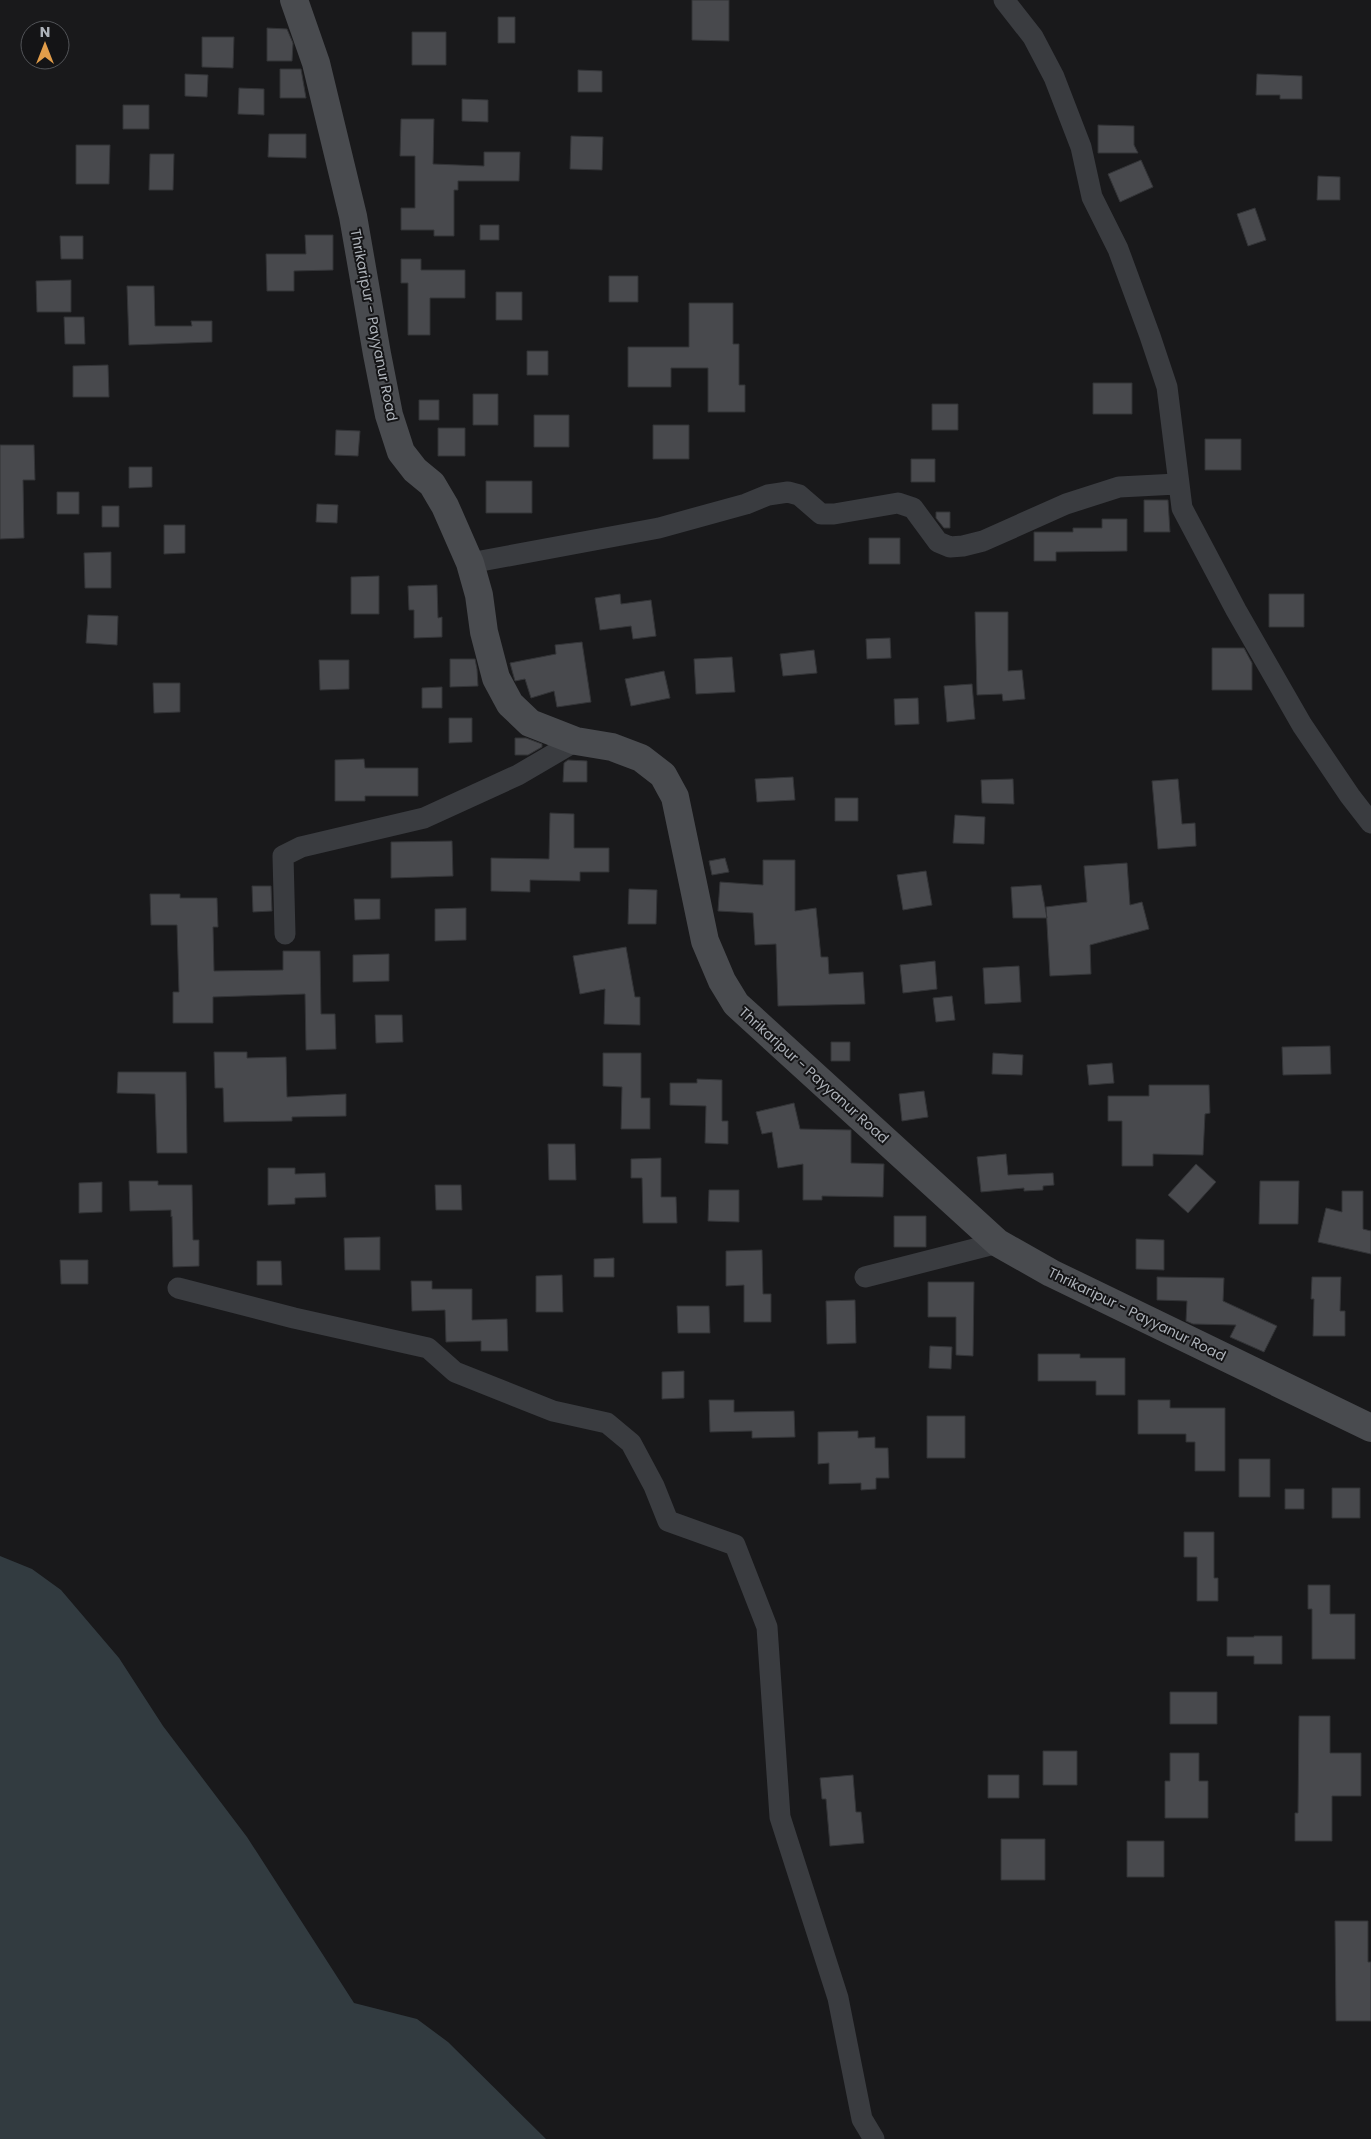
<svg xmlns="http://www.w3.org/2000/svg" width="1371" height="2139" viewBox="0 0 1371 2139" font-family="Poppins,sans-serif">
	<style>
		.water { fill: #323b40 }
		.building { fill: #48494d; stroke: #333437 }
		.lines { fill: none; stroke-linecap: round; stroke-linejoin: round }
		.street { stroke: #3a3c40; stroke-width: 21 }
		.secondary { stroke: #494b4f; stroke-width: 28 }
		.labels { text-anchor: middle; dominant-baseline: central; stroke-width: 4; stroke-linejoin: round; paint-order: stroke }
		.street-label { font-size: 14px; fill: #adb2b9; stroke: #141416 }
	</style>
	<rect width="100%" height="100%" fill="#19191b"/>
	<path class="water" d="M0 1556 32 1569 61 1590 119 1658 163 1726 247 1837 354 2003 417 2019 448 2042 546 2139H0Z"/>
	<path class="building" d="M692 0H729V41L692 40Z
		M498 17H515V43H498Z
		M267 28 287 29 293 43 292 61H267Z
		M412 32H446V65H412Z
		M202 37H234L233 68 202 67Z
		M280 69H301L306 98H280Z
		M578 70 602 71V92H578Z
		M185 74 208 75 207 97 185 96Z
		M1257 74 1302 76V99H1280V95H1256Z
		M239 88 264 89V115L238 114Z
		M462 99 488 100V122L462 121Z
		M123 105H149V129H123Z
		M401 119H434L433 164 484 166V152H520L519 181H458V190H454V236H434V230H401V208H415V156H400Z
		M1098 125 1134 126V145L1138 153H1098Z
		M269 134H306V158L268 157Z
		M571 136 603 137 602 170 570 169Z
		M76 145H110L109 184H76Z
		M150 154H174L173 190H149Z
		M1141 160 1153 187 1120 202 1108 174Z
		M1318 176 1340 177V200H1317Z
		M1255 208 1266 240 1248 246 1237 214Z
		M480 225H499V240H480Z
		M305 235H333V270L294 271V291H267L266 254H306Z
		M60 236H83V259H61Z
		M401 259H421V270H465V298H430V335H408V283H401Z
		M609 276H638V302H609Z
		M71 280V312H37L36 281Z
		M127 286H154L155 326H192L191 321H212V342L129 345Z
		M496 292H522V320H496Z
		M689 303H733V344H739V385H745V412H708V368H671V387H628V347H689Z
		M64 317H84L85 344H65Z
		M527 351H548V375H527Z
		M108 365 109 397H73V366Z
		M1093 383H1132V414H1093Z
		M473 394H498V425H473Z
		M419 400H439V420H419Z
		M932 404H958V430H932Z
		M534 415H569V447H534Z
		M653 425H689V459H653Z
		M438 428H465V456H438Z
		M336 430 360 431 358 456 335 455Z
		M1205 439H1241V470H1205Z
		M0 445H34L35 480H23L24 538 0 539Z
		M911 459H935V482H911Z
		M129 467H152V487L129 488Z
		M486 481H532V513H486Z
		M57 492H79V514H57Z
		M1144 500H1168L1170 532H1144Z
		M317 504 338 505 337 523 316 522Z
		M102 506H119V527H102Z
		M936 512H950V528H944L936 518Z
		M1102 519H1127V551L1056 552V561H1034V532H1073V528H1102Z
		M164 525H185V553L164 554Z
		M869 538H900V564H869Z
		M111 552V588H85L84 553Z
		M379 576V614H351V577Z
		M437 585 438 618 442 617V637L414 638V610H409L408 586Z
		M620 594 621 604 651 600 656 636 633 639 631 626 600 630 595 598Z
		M1269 594H1304V627H1269Z
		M975 612H1008V671L1022 670 1025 699 1003 701 1002 694 977 695Z
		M88 615 118 616 117 645 86 643Z
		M890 638 891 658 867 659 866 639Z
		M582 642 591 702 557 707 554 691 531 698 525 679 515 681 510 663 556 654 555 645Z
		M1212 648H1244L1252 663V690H1212Z
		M814 650 817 673 783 676 780 654Z
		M732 657 735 692 696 694 694 659Z
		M450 659H475L477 669 478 686 450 687Z
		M319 660H349V689L320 690Z
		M664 671 670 698 631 706 625 679Z
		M153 683H180V712L154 713Z
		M972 684 975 719 947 722 944 686Z
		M442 687V708H422V688Z
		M918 698 919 724 895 725 894 699Z
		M449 718H472V742L449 743Z
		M515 738H526L542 744V747L528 755H515Z
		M364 759 365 768H418V796H365V801H335V760Z
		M568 760 587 761V782H563L564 763Z
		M793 777 795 800 757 802 755 779Z
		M1013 779 1014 804 982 803 981 780Z
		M1178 779 1182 824 1195 823 1196 846 1158 849 1152 781Z
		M835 798H858V821H835Z
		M550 813 574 814V848H609V872H580V881L530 880V892L491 891V858L549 859Z
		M955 815 985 817 984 844 953 843Z
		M452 841 453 876 391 878V842Z
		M725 858 729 872 712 875 709 861Z
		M763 860H795V911L816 908 821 957H828L829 974 863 972 865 1004 778 1006 776 944 755 945 753 913 718 911 720 882 763 885Z
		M1127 863 1130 905 1142 902 1149 929 1090 945 1091 974 1050 976 1046 907 1087 902 1084 866Z
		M926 871 932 905 903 910 897 875Z
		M1041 885 1047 918H1013L1011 887Z
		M252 886H271L272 911 253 912Z
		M629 889 657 890 656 924H628Z
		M150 894H180V898H217L218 927H213L214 971 283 970V951H320L321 1014H335L336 1049 306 1050 305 994 213 997V1023H173V992H179L177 925H151Z
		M354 899H380V919L355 920Z
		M466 908V940L435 941V909Z
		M626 947 635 997H640V1025L604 1024 605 989 580 994 573 956Z
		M389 954V981L353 982V955Z
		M935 961 937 989 903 993 900 965Z
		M1019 966 1021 1002 985 1004 983 968Z
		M952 996 955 1020 936 1022 933 998Z
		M375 1015H402L403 1042 376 1043Z
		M831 1042H850V1061H831Z
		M1330 1046 1331 1074 1283 1075 1282 1047Z
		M214 1052H247V1058L286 1057 287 1097 346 1094V1116L292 1117V1121L224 1122 223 1088H215Z
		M603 1053H641V1098H650V1129H621L622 1087 603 1086Z
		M993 1053 1023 1055 1022 1075 992 1074Z
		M1112 1063 1114 1083 1089 1085 1087 1065Z
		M118 1072H186L187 1153H157L155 1094 117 1093Z
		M697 1079 722 1080V1121H728V1144L705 1143 706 1106 670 1105V1083H697Z
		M1149 1085H1209L1210 1113 1205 1114 1203 1155 1153 1154V1166H1122V1121H1108V1096H1149Z
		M924 1091 928 1117 902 1121 899 1094Z
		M794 1103 800 1129 851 1130V1163L884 1164 883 1197 822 1196V1200H803V1164L778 1168 772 1132 762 1134 756 1112Z
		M548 1144H575L576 1180H549Z
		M1006 1154 1008 1175 1053 1173 1054 1185 1043 1186V1190L1024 1191V1188L981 1192 977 1157Z
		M661 1158V1197H676L677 1223H643L642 1178H631V1159Z
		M1196 1164 1216 1182 1188 1213 1168 1195Z
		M268 1168H295V1174L325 1173 326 1197 295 1198V1204L268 1205Z
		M129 1181H158V1185H192L193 1240H199V1266L173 1267 172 1216 171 1217V1210L130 1211Z
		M1260 1181H1299L1298 1224H1259Z
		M102 1182V1212L79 1213V1183Z
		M435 1185H461L462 1210H436Z
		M709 1190H739V1222L708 1221Z
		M1342 1191H1363V1229L1371 1231V1254L1318 1242 1326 1208 1342 1212Z
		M894 1216H926V1247H894Z
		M380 1237V1270H345L344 1238Z
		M1136 1239 1164 1240V1270L1136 1269Z
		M762 1250 763 1294H771V1322H744V1285L726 1286V1251Z
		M614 1258V1277H594V1259Z
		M60 1260H88V1284H61Z
		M257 1261H281L282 1285H257Z
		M562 1275 563 1312H536V1276Z
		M1157 1277 1224 1278 1223 1301 1277 1326 1264 1352 1230 1337 1236 1325 1193 1324 1186 1321 1187 1301 1157 1300Z
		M1312 1277H1341L1340 1311H1345V1336H1313L1314 1299H1311Z
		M411 1281H432V1289H472V1320L507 1319 508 1351H481V1341L446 1342 445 1310 412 1311Z
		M928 1282H974L973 1356 956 1355V1317H928Z
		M855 1300 856 1343 827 1344 826 1301Z
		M677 1306H709L710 1333H678Z
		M930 1346 952 1347 951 1369 929 1368Z
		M1038 1354H1080V1358H1125V1395H1096V1381H1038Z
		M684 1371V1398L662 1399V1372Z
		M709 1400H734V1412L794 1411 795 1437 752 1438V1431L710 1432Z
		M1138 1400H1170V1408H1225V1471H1195V1442H1186V1434H1138Z
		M927 1416H965V1458H927Z
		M858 1431V1438L875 1437V1448H888L889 1478H876V1489L861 1490V1483L829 1484V1463L818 1464V1432Z
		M1239 1459H1270V1497H1239Z
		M1332 1488H1360V1518H1332Z
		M1285 1489H1304V1509H1285Z
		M1184 1532H1214V1578H1218V1601H1197V1557H1184Z
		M1308 1585H1330V1614H1355V1659H1312V1609H1308Z
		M1254 1636H1282V1664H1254V1656H1227V1637H1254Z
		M1170 1692H1217V1724H1170Z
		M1299 1716H1330V1753H1361V1796H1332V1841H1295V1813H1298Z
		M1043 1751H1077V1785H1043Z
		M1170 1753H1199V1781H1208V1818H1165V1781H1170Z
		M853 1775 856 1812H861L864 1843 830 1846 826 1799H822L820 1778Z
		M988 1775H1019V1798H988Z
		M1001 1839H1045V1880H1001Z
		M1127 1841H1164V1877H1127Z
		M1335 1921H1368V1962H1371V2021H1336Z"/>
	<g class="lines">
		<path class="street" d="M1004 0 1033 37 1054 77 1081 147 1092 197 1118 249 1150 336 1167 387 1182 508 1236 610 1302 725 1350 796 1371 823
			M470 563 659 528 746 504 768 495 788 492 799 495 821 514H834L898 503 913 508 938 542 950 547 963 546 983 541 1066 504 1119 487 1177 484
			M285 934 283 856 301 847 424 818 518 775 576 741
			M865 1277 998 1243
			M178 1288 294 1318 428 1348 455 1372 553 1411 607 1423 631 1443 654 1486 668 1521 735 1545 767 1627 780 1817 838 1998 862 2119 874 2139"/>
		<path class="secondary" d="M294 0 316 63 353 216 377 354 389 415 401 452 415 470 432 484 445 506 470 563 479 595 484 632 496 678 510 704 530 723 576 741 612 747 641 758 663 775 675 797 705 941 722 981 736 1004 998 1243 1051 1273 1371 1428"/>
	</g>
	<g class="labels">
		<g class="street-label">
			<text transform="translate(374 325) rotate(79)">Thrikaripur - Payyanur Road</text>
			<text transform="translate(814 1075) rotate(42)">Thrikaripur - Payyanur Road</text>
			<text transform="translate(1137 1314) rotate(26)">Thrikaripur - Payyanur Road</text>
		</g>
	</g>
	<g transform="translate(45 45)"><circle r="24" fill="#141416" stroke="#515357"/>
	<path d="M0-4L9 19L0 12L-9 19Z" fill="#e29d4a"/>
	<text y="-8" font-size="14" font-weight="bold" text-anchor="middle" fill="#adb2b9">N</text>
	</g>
</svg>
